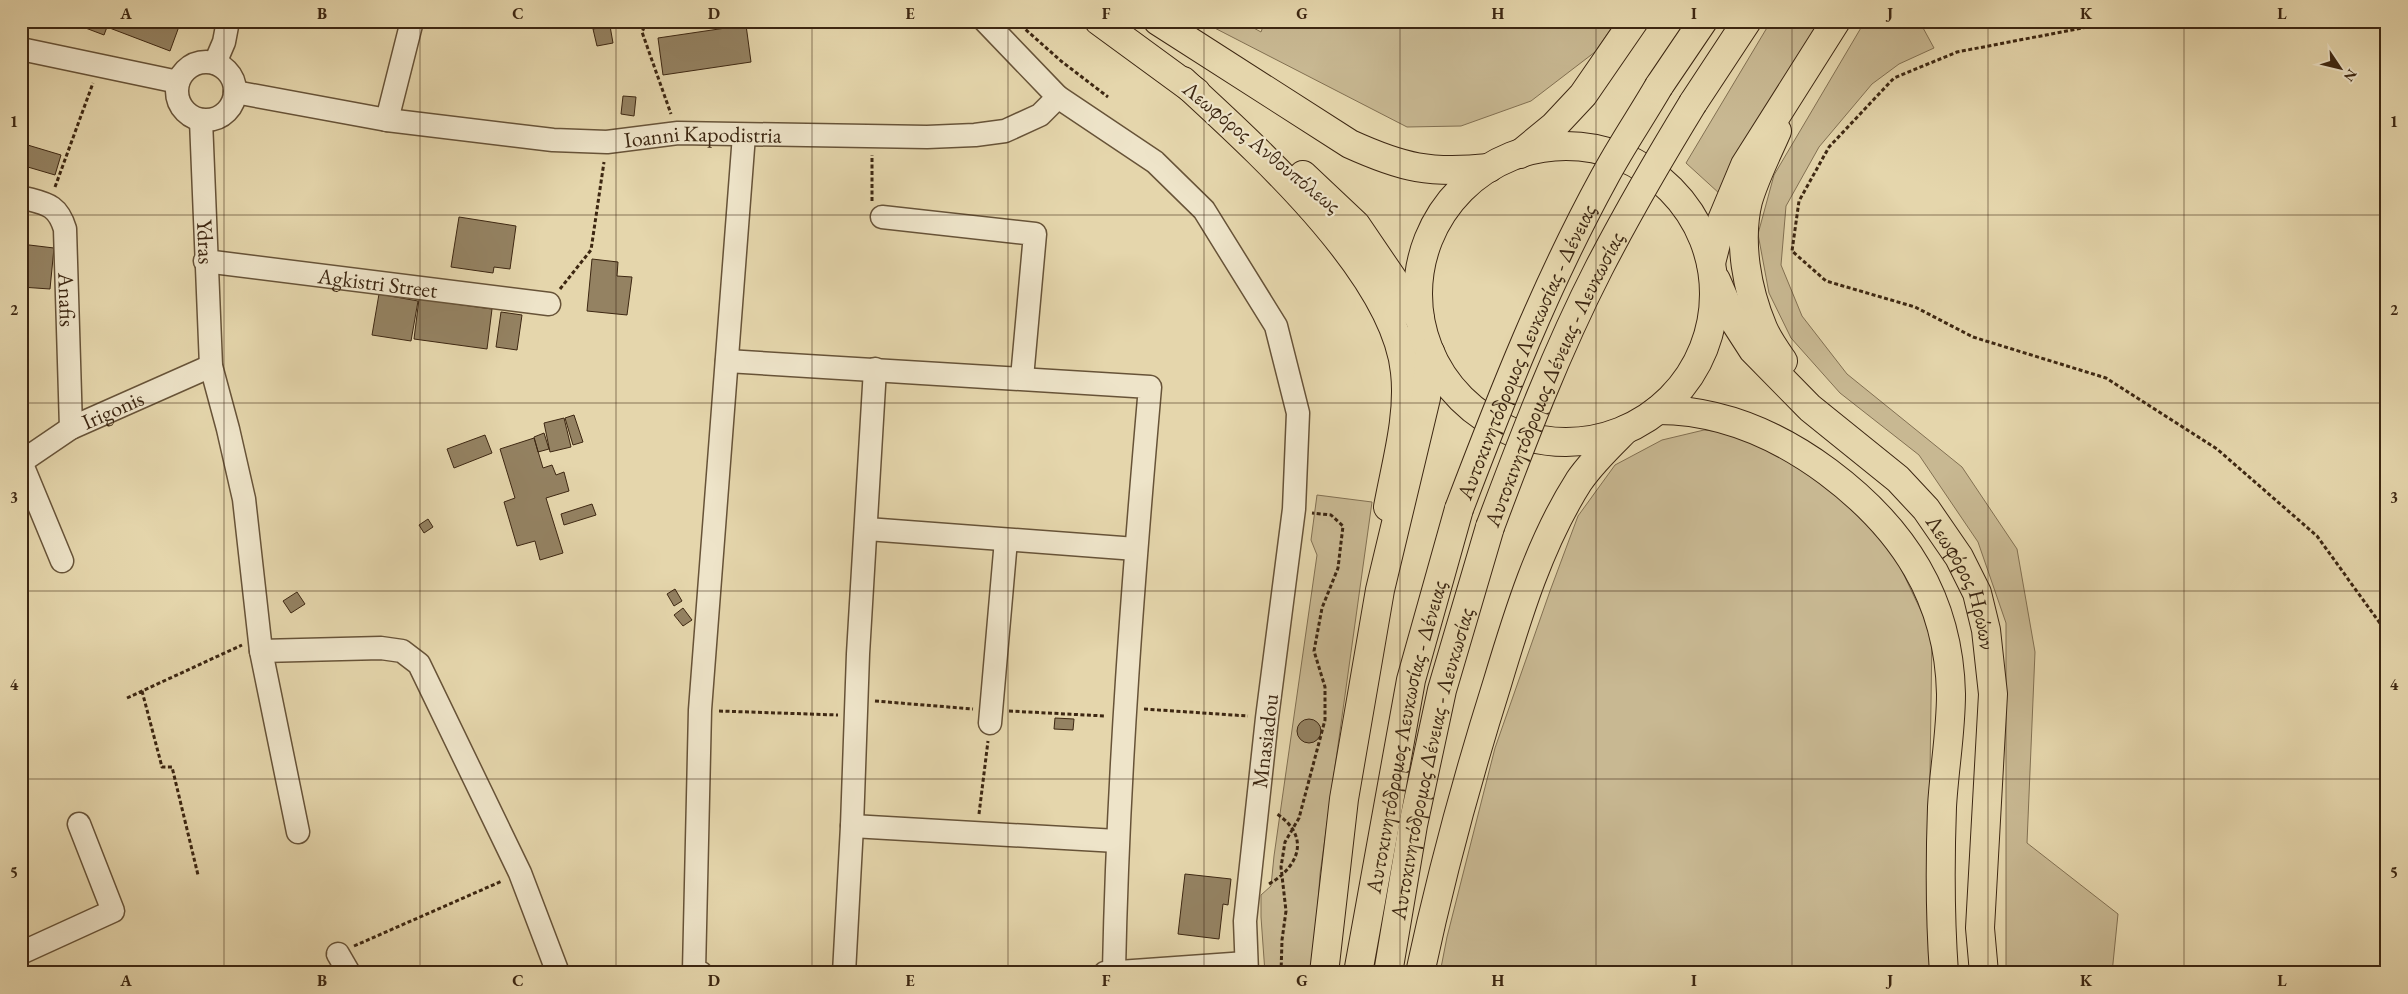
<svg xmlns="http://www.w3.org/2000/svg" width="2408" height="994" viewBox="0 0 2408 994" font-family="'EB Garamond',serif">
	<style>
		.green { fill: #c8b892; stroke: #827052 }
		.building { fill: #948262; stroke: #3d2712 }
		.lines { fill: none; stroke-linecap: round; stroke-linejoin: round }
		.minor-casing { stroke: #675338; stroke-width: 25 }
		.major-casing { stroke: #3d2712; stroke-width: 30 }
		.highway-casing { stroke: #3d2712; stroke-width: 30 }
		.path { stroke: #3d2712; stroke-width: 3; stroke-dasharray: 4 2.5; stroke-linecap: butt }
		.minor { stroke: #eee4c9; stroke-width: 22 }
		.major { stroke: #e5d6ac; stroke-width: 28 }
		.highway { stroke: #e5d6ac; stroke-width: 28 }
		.highway-bridge-casing { stroke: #3d2712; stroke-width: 30; stroke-linecap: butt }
		.highway-bridge { stroke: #e5d6ac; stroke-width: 28 }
		.grid { fill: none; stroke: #3d2712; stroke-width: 1; stroke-opacity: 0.55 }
		.labels { text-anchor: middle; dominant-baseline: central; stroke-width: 4.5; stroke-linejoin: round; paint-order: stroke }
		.street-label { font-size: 22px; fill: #3d2712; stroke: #eee4c9 }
		.neatline { fill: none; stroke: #3d2712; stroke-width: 2 }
		.grid-label { font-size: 16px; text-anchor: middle; font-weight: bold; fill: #3d2712 }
	</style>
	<rect width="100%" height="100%" fill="#e5d6ac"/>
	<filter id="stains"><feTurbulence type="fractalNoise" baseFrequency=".004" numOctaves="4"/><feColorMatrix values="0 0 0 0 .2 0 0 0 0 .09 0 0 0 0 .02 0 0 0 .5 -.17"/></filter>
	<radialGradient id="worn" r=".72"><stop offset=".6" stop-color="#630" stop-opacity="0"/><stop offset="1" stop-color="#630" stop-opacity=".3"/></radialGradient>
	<path class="green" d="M1201 21H1241L1261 32 1265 21H1616L1595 52 1531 101 1461 126 1407 127Z
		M1771 21H1825L1720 194 1686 163Z
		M1865 21H1925L1922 26 1934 48 1899 64 1872 84 1819 147 1786 206 1781 265 1802 316 1847 374 1962 467 2017 549 2035 652 2027 843 2118 914 2112 973H2006V623L1978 542 1919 455 1840 393 1791 338 1769 293 1758 234 1774 175Z
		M1704 430 1747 435 1820 478 1882 529 1932 634 1928 912 1934 973H1440L1447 937 1495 748 1550 591 1578 516 1615 465 1662 440Z
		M1317 495 1372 502 1320 874 1313 973H1265L1261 917V895L1271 886 1274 856 1317 555 1311 540Z"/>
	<path class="building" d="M67 21H181L170 51 107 27 104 35Z
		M746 25 751 62 663 75 658 38Z
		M610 26 613 43 597 46 593 29Z
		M623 96 636 97 634 116 621 114Z
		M21 143 61 155 55 175 21 165Z
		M459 217 516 226 510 269 494 267 493 273 451 267Z
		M21 244 54 248 50 289 21 287Z
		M592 259 618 262 617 276 632 277 627 315 587 311Z
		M379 294 418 301 411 341 372 335Z
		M419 299 492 309 487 349 414 339Z
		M501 312 522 315 517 350 496 347Z
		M574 415 583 442 573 445 565 418Z
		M564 418 571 447 550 452 544 423Z
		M544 433 549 449 538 452 534 437Z
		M485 435 492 453 454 468 447 449Z
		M534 438 543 468 552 465 556 475 564 472 569 491 546 498 563 553 540 560 535 541 517 546 504 502 515 498 500 449Z
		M592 504 596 515 564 525 561 514Z
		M428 519 433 527 424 533 419 525Z
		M675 589 682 601 674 606 667 594Z
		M297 592 305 604 291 613 283 601Z
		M683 608 692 620 683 626 674 615Z
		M1055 718 1074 719 1073 730 1054 729Z
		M1297 731a12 12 0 1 1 24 0a12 12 0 1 1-24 0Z
		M1185 874 1231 879 1228 905 1223 904 1219 939 1178 934Z"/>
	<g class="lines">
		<defs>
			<g id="minor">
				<path d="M21 49 178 82"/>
				<circle cx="206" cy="91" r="29"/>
				<path d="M215 63 224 42 228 21"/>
				<path id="s1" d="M235 92 387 120 553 140 607 142 678 133 927 137 975 135 1005 131 1040 115 1058 97 985 21"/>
				<path d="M1058 97 1155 162 1204 210 1276 326 1298 413 1294 509 1267 718 1245 921 1247 973"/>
				<path id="s2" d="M201 120 211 366 228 429 244 499 261 651 298 832"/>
				<path d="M387 120 412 21"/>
				<path id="s3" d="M21 197C45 204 57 203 65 229L71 428"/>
				<path d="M882 217 1035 234 1022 378"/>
				<path id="s4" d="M205 261 549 304"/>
				<path d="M727 361 1150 387C1133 581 1118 776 1114 970"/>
				<path id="s5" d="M21 462 71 428 211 366"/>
				<path d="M21 462 62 561"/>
				<path d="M867 529 1136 549"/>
				<path d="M261 651 381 648 402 651 419 664 520 873 558 973"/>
				<path d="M990 723 1006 540"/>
				<path d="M852 826 1117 841"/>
				<path d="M21 953 113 911 79 824"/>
				<path d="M338 954 349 973"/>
				<path d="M701 973 694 971 700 710 744 135"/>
				<path d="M844 973 852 826 858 654 875 369"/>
				<path d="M1105 973 1246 963"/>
			</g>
			<g id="major">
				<path d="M1099 21 1196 92"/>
				<path d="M1158 21 1350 144C1403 168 1430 174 1489 168"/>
				<path d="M1183 81C1254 147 1395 272 1405 372 1410 416 1396 463 1388 507"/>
				<path d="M1777 131C1767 154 1755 177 1748 201 1738 242 1747 290 1763 328 1768 340 1776 351 1783 361"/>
				<circle cx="1566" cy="294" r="148"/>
				<path d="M1303 175 1356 225 1420 319"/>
				<path id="s6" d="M1716 280 1733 319 1753 350 1810 408 1898 479 1926 509 1959 557 1977 593 1986 630 1993 694 1980 928 1984 973"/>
				<path d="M1658 410C1722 410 1778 435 1828 472 1903 528 1949 598 1951 694 1951 732 1944 770 1942 807 1940 862 1940 918 1944 973"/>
			</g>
			<g id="highway">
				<path d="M1659 86 1703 21"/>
				<path d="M1693 103 1747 21"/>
				<path d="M1520 154 1554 126 1583 95 1634 21"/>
				<path d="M1711 263 1722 220 1745 165 1836 21"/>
				<path d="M1324 973 1344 799 1380 590 1426 398 1430 352"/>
				<path id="s7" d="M1358 973 1411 680 1459 509"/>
				<path id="s8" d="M1388 973 1413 825 1442 690 1490 527"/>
				<path d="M1420 973C1441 875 1467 779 1497 684 1518 614 1540 542 1579 481 1592 462 1609 446 1625 430"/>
			</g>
		</defs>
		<use href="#minor" class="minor-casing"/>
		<use href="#major" class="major-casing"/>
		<use href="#highway" class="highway-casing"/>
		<path class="path" d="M647 21 642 32 671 114
			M1016 21 1061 61 1108 97
			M2119 21 1957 52 1894 78 1829 147 1799 201 1792 251 1826 281 1915 307 1973 337 2106 378 2217 449 2317 536 2387 633
			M55 187 93 83
			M872 201V155
			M560 289 591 250 604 162
			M142 691 162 767H172L198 875
			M127 698 242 645
			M875 701 973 709
			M1144 709 1248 716
			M719 711 838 715
			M1009 711 1105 716
			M979 814 988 741
			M1269 884C1300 866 1310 836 1277 814
			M354 946 502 881
			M1281 973 1282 940 1286 911 1281 867 1285 842 1299 818 1325 720V687L1314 651 1322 608 1338 568 1343 526 1331 515 1312 513"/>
		<use href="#minor" class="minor"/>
		<use href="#major" class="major"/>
		<use href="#highway" class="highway"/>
		<defs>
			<g id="highway-bridge">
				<path id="s9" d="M1459 509C1502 396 1546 284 1604 178 1621 146 1641 117 1659 86"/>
				<path id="s10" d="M1490 527C1523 439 1556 352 1599 268 1628 212 1660 157 1693 103"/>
			</g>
		</defs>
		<use href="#highway-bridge" class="highway-bridge-casing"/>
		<use href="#highway-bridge" class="highway-bridge"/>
	</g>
	<path class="grid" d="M224 21V973M420 21V973M616 21V973M812 21V973M1008 21V973M1204 21V973M1400 21V973M1596 21V973M1792 21V973M1988 21V973M2184 21V973M21 215H2387M21 403H2387M21 591H2387M21 779H2387"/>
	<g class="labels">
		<g class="street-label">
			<text stroke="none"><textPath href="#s1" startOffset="472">Ioanni Kapodistria</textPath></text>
			<text transform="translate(1262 147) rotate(39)">Λεωφόρος Ανθουπόλεως</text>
			<text stroke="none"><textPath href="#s2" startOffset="122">Ydras</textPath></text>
			<text stroke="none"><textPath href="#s4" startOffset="174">Agkistri Street</textPath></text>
			<text stroke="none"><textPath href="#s3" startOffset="129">Anafis</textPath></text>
			<text stroke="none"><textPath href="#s9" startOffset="171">Αυτοκινητόδρομος Λευκωσίας - Δένειας</textPath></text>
			<text stroke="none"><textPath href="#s10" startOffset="161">Αυτοκινητόδρομος Δένειας - Λευκωσίας</textPath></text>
			<text stroke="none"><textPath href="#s5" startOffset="106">Irigonis</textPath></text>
			<text stroke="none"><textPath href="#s6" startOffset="398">Λεωφόρος Ηρώων</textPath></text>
			<text stroke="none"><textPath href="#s7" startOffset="241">Αυτοκινητόδρομος Λευκωσίας - Δένειας</textPath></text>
			<text transform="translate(1265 741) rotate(-83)">Mnasiadou</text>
			<text stroke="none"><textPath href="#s8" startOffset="214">Αυτοκινητόδρομος Δένειας - Λευκωσίας</textPath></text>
		</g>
	</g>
	<rect width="2408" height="994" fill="none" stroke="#e5d6ac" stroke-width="55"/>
	<g transform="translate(2340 68) rotate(125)" stroke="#eee4c9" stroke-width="4" paint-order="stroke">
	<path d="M0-4L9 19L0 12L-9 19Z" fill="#3d2712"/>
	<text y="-8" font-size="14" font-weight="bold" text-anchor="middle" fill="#3d2712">N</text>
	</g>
	<rect x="28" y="28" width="2352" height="938" class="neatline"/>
	<g class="grid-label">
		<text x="126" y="19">A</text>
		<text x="322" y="19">B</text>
		<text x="518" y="19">C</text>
		<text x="714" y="19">D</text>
		<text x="910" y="19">E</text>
		<text x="1106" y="19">F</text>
		<text x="1302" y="19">G</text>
		<text x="1498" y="19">H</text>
		<text x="1694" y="19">I</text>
		<text x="1890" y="19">J</text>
		<text x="2086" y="19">K</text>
		<text x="2282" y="19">L</text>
		<text x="14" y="127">1</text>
		<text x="2394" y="127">1</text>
		<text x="14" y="315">2</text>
		<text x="2394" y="315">2</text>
		<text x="14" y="503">3</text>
		<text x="2394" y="503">3</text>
		<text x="14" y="690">4</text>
		<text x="2394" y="690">4</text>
		<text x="14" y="878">5</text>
		<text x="2394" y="878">5</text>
		<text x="126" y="986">A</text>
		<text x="322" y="986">B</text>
		<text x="518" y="986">C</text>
		<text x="714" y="986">D</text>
		<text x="910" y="986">E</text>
		<text x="1106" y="986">F</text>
		<text x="1302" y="986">G</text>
		<text x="1498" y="986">H</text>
		<text x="1694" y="986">I</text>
		<text x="1890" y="986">J</text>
		<text x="2086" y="986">K</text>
		<text x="2282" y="986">L</text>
	</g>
	<rect width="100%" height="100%" filter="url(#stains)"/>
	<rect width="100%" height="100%" fill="url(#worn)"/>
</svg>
